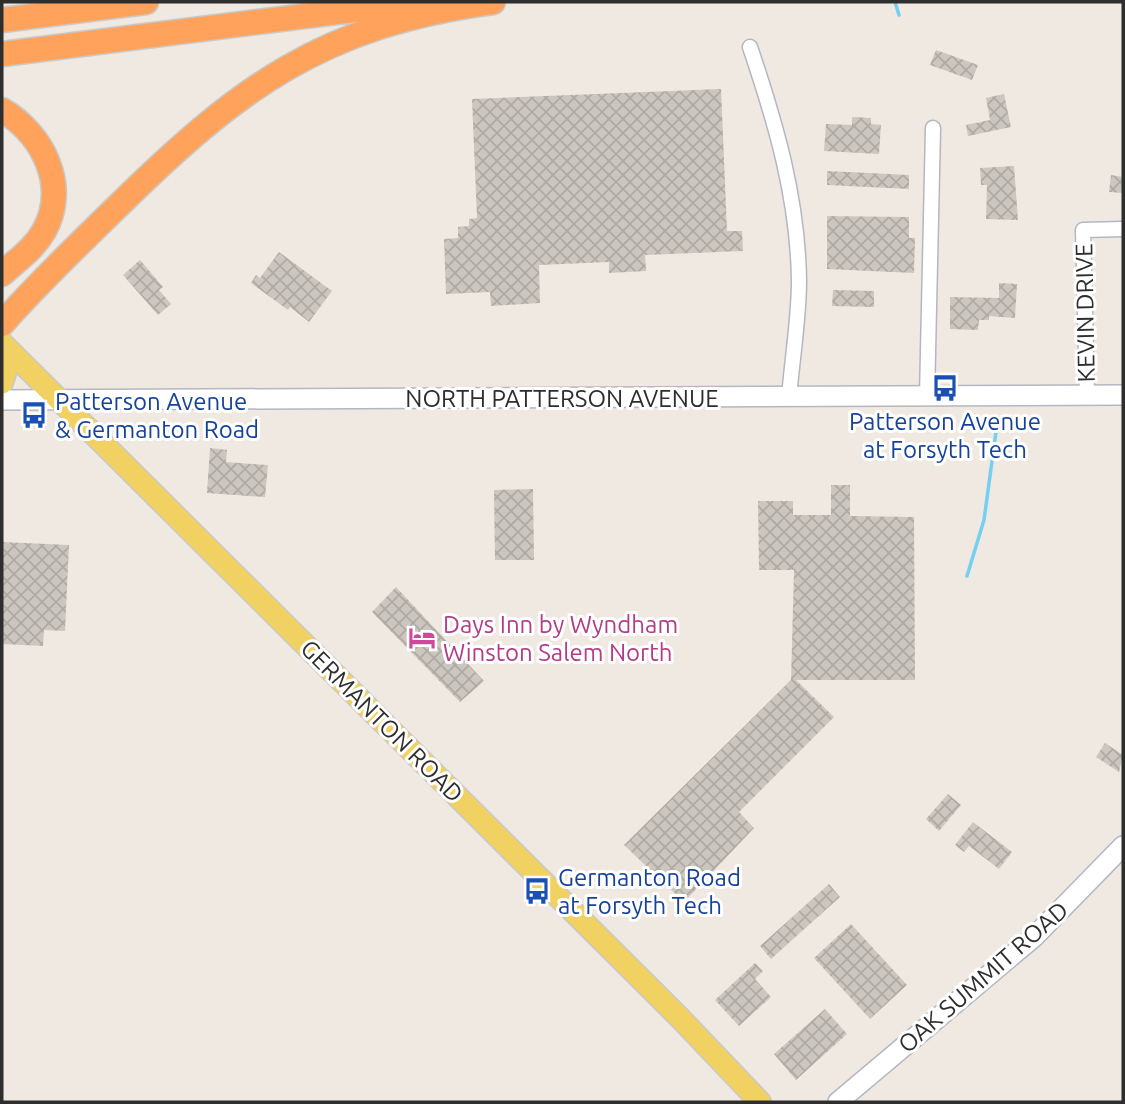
<svg xmlns="http://www.w3.org/2000/svg" width="1125" height="1104" viewBox="0 0 1125 1104" font-family="Ubuntu,sans-serif">
	<style>
		.lines { fill: none; stroke-linecap: round; stroke-linejoin: round }
		.stream { stroke: #75cff0; stroke-width: 3.5 }
		.building { fill: url(#building-cross-hatch) }
		.minor-casing { stroke: #b4b7c1; stroke-width: 17 }
		.secondary-casing { stroke: #b4b7c1; stroke-width: 22 }
		.primary-casing { stroke: #c9c9c9; stroke-width: 24 }
		.motorway-casing { stroke: #c9c9c9; stroke-width: 27 }
		.minor { stroke: #fff; stroke-width: 14 }
		.secondary { stroke: #fff; stroke-width: 19 }
		.primary { stroke: #f2d163; stroke-width: 21 }
		.motorway { stroke: #ffa35c; stroke-width: 24 }
		.labels { text-anchor: middle; dominant-baseline: central; stroke-width: 6; stroke-linejoin: round; paint-order: stroke }
		.street-label { font-size: 24px; fill: #2e2e2e; stroke: #fff }
		.transit-label { font-size: 24px; fill: #164399; stroke: #fff; text-anchor: start }
		.hotel-label { font-size: 24px; fill: #b23c85; stroke: #fff; text-anchor: start }
	</style>
	<defs>
		<pattern id="building-cross-hatch" width="8" height="8" patternUnits="userSpaceOnUse" patternTransform="scale(1.75)"><rect width="8" height="8" fill="#cbc7bf"/><path d="M0 0l8 8M0 8l8-8" fill="none" stroke="#afaba4"/></pattern>
	</defs>
	<rect width="100%" height="100%" fill="#efe9e1"/>
	<g class="lines">
		<path class="stream" d="M895 2 899 15
			M967 576 984 520 996 432"/>
	</g>
	<path class="building" d="M936 50 978 65 972 80 930 65Z
		M721 89 727 231H742L743 251 645 255 646 271 609 273V262L539 265 540 303 491 306 490 292 446 294 444 239 458 238V227L469 226V219L477 218 472 99Z
		M1004 94 1011 127 968 136 966 125 990 120 986 98Z
		M852 117 871 118V124L881 125 879 154 824 151 826 124 852 125Z
		M1014 166 1018 220 986 219 987 185H981L980 168Z
		M827 171 909 175V189L827 185Z
		M1111 175 1123 177V193L1109 192Z
		M827 216 909 217V238H915L914 273 827 269Z
		M279 252 332 291 309 322 290 307 288 310 251 283 256 275 260 278Z
		M140 260 163 287 159 290 171 304 158 315 123 275Z
		M999 283 1017 284 1015 318 989 316V320H979L978 330 950 329V297L999 298Z
		M833 290 874 291V307L832 306Z
		M210 448 227 450 226 462 268 465 265 497 207 493Z
		M831 485H850V516L914 517 915 680H796L834 717 739 812 754 828 684 902 624 845 791 680 794 570H759L758 501H793V515H831Z
		M533 489 534 560H495L494 490Z
		M2 542 69 545 65 631 44 630 43 646 2 644Z
		M396 587 484 681 460 702 372 612Z
		M1105 743 1123 755 1119 772 1096 757Z
		M948 794 961 805 939 831 926 819Z
		M973 822 1012 852 999 869 969 846 964 852 955 845Z
		M829 884 840 897 771 959 760 946Z
		M851 924 907 985 870 1019 814 958Z
		M755 963 763 971 755 979 771 997 739 1026 715 1000Z
		M825 1009 847 1034 796 1080 774 1054Z"/>
	<g class="lines">
		<defs>
			<path id="minor" d="M750 47C776 124 798 199 799 281 799 319 792 359 789 398
				M1087 396 1083 230 1123 229
				M927 397 933 128"/>
			<path id="secondary" d="M2 400 1123 395
				M838 1102 1034 937 1123 846"/>
			<path id="primary" d="M2 343 680 1018 760 1102
				M2 350 5 374 2 383"/>
			<path id="motorway" d="M2 20 146 2
				M2 54 417 2
				M2 110C43 134 69 186 44 231 33 250 17 260 2 274
				M2 324C38 283 78 245 118 206 238 88 322 25 493 2"/>
		</defs>
		<use href="#minor" class="minor-casing"/>
		<use href="#secondary" class="secondary-casing"/>
		<use href="#primary" class="primary-casing"/>
		<use href="#motorway" class="motorway-casing"/>
		<use href="#minor" class="minor"/>
		<use href="#secondary" class="secondary"/>
		<use href="#primary" class="primary"/>
		<use href="#motorway" class="motorway"/>
	</g>
	<defs>
		<symbol id="bus-bare" viewBox="-9 -9 18 18"><path d="M-5-6H5V4H4V6H2V4H-2V6H-4V4H-5ZM-3.5-4V0h7V-4ZM-3.5 1.2v1.5H-2V1.2ZM2 1.2v1.5H3.5V1.2Z" fill="#1a4fb4" stroke="#fff" stroke-width="2.5" paint-order="stroke"/></symbol>
		<symbol id="hotel-bare" viewBox="-9 -9 18 18"><path d="M-6-4.5h1.5V1H6V5H4.5V3h-9V5H-6ZM-4 0a1.8 1.8 0 1 1 3.6 0ZM.5 0V-2.5h3Q6-2.5 6 0Z" fill="#d1479c" stroke="#fff" stroke-width="2.5" paint-order="stroke"/></symbol>
	</defs>
	<g fill-rule="evenodd">
		<use href="#bus-bare" x="926" y="369" width="38" height="38"/>
		<use href="#bus-bare" x="15" y="396" width="38" height="38"/>
		<use href="#hotel-bare" x="403" y="619" width="38" height="38"/>
		<use href="#bus-bare" x="518" y="872" width="38" height="38"/>
	</g>
	<g class="labels">
		<g class="street-label">
			<text transform="translate(1085 313) rotate(-91)">KEVIN DRIVE</text>
			<text x="562" y="398">NORTH PATTERSON AVENUE</text>
			<text transform="translate(382 721) rotate(45)">GERMANTON ROAD</text>
			<text transform="translate(983 977) rotate(-41)">OAK SUMMIT ROAD</text>
		</g>
		<g class="transit-label">
			<text x="55" y="401">Patterson Avenue<tspan x="55" dy="28">&amp; Germanton Road</tspan></text>
			<text x="945" y="421" text-anchor="middle">Patterson Avenue<tspan x="945" dy="28">at Forsyth Tech</tspan></text>
			<text x="558" y="877">Germanton Road<tspan x="558" dy="28">at Forsyth Tech</tspan></text>
		</g>
		<g class="hotel-label">
			<text x="443" y="624">Days Inn by Wyndham<tspan x="443" dy="28">Winston Salem North</tspan></text>
		</g>
	</g>
	<rect width="1125" height="1104" fill="none" stroke="#2e2e2e" stroke-width="7"/>
</svg>
